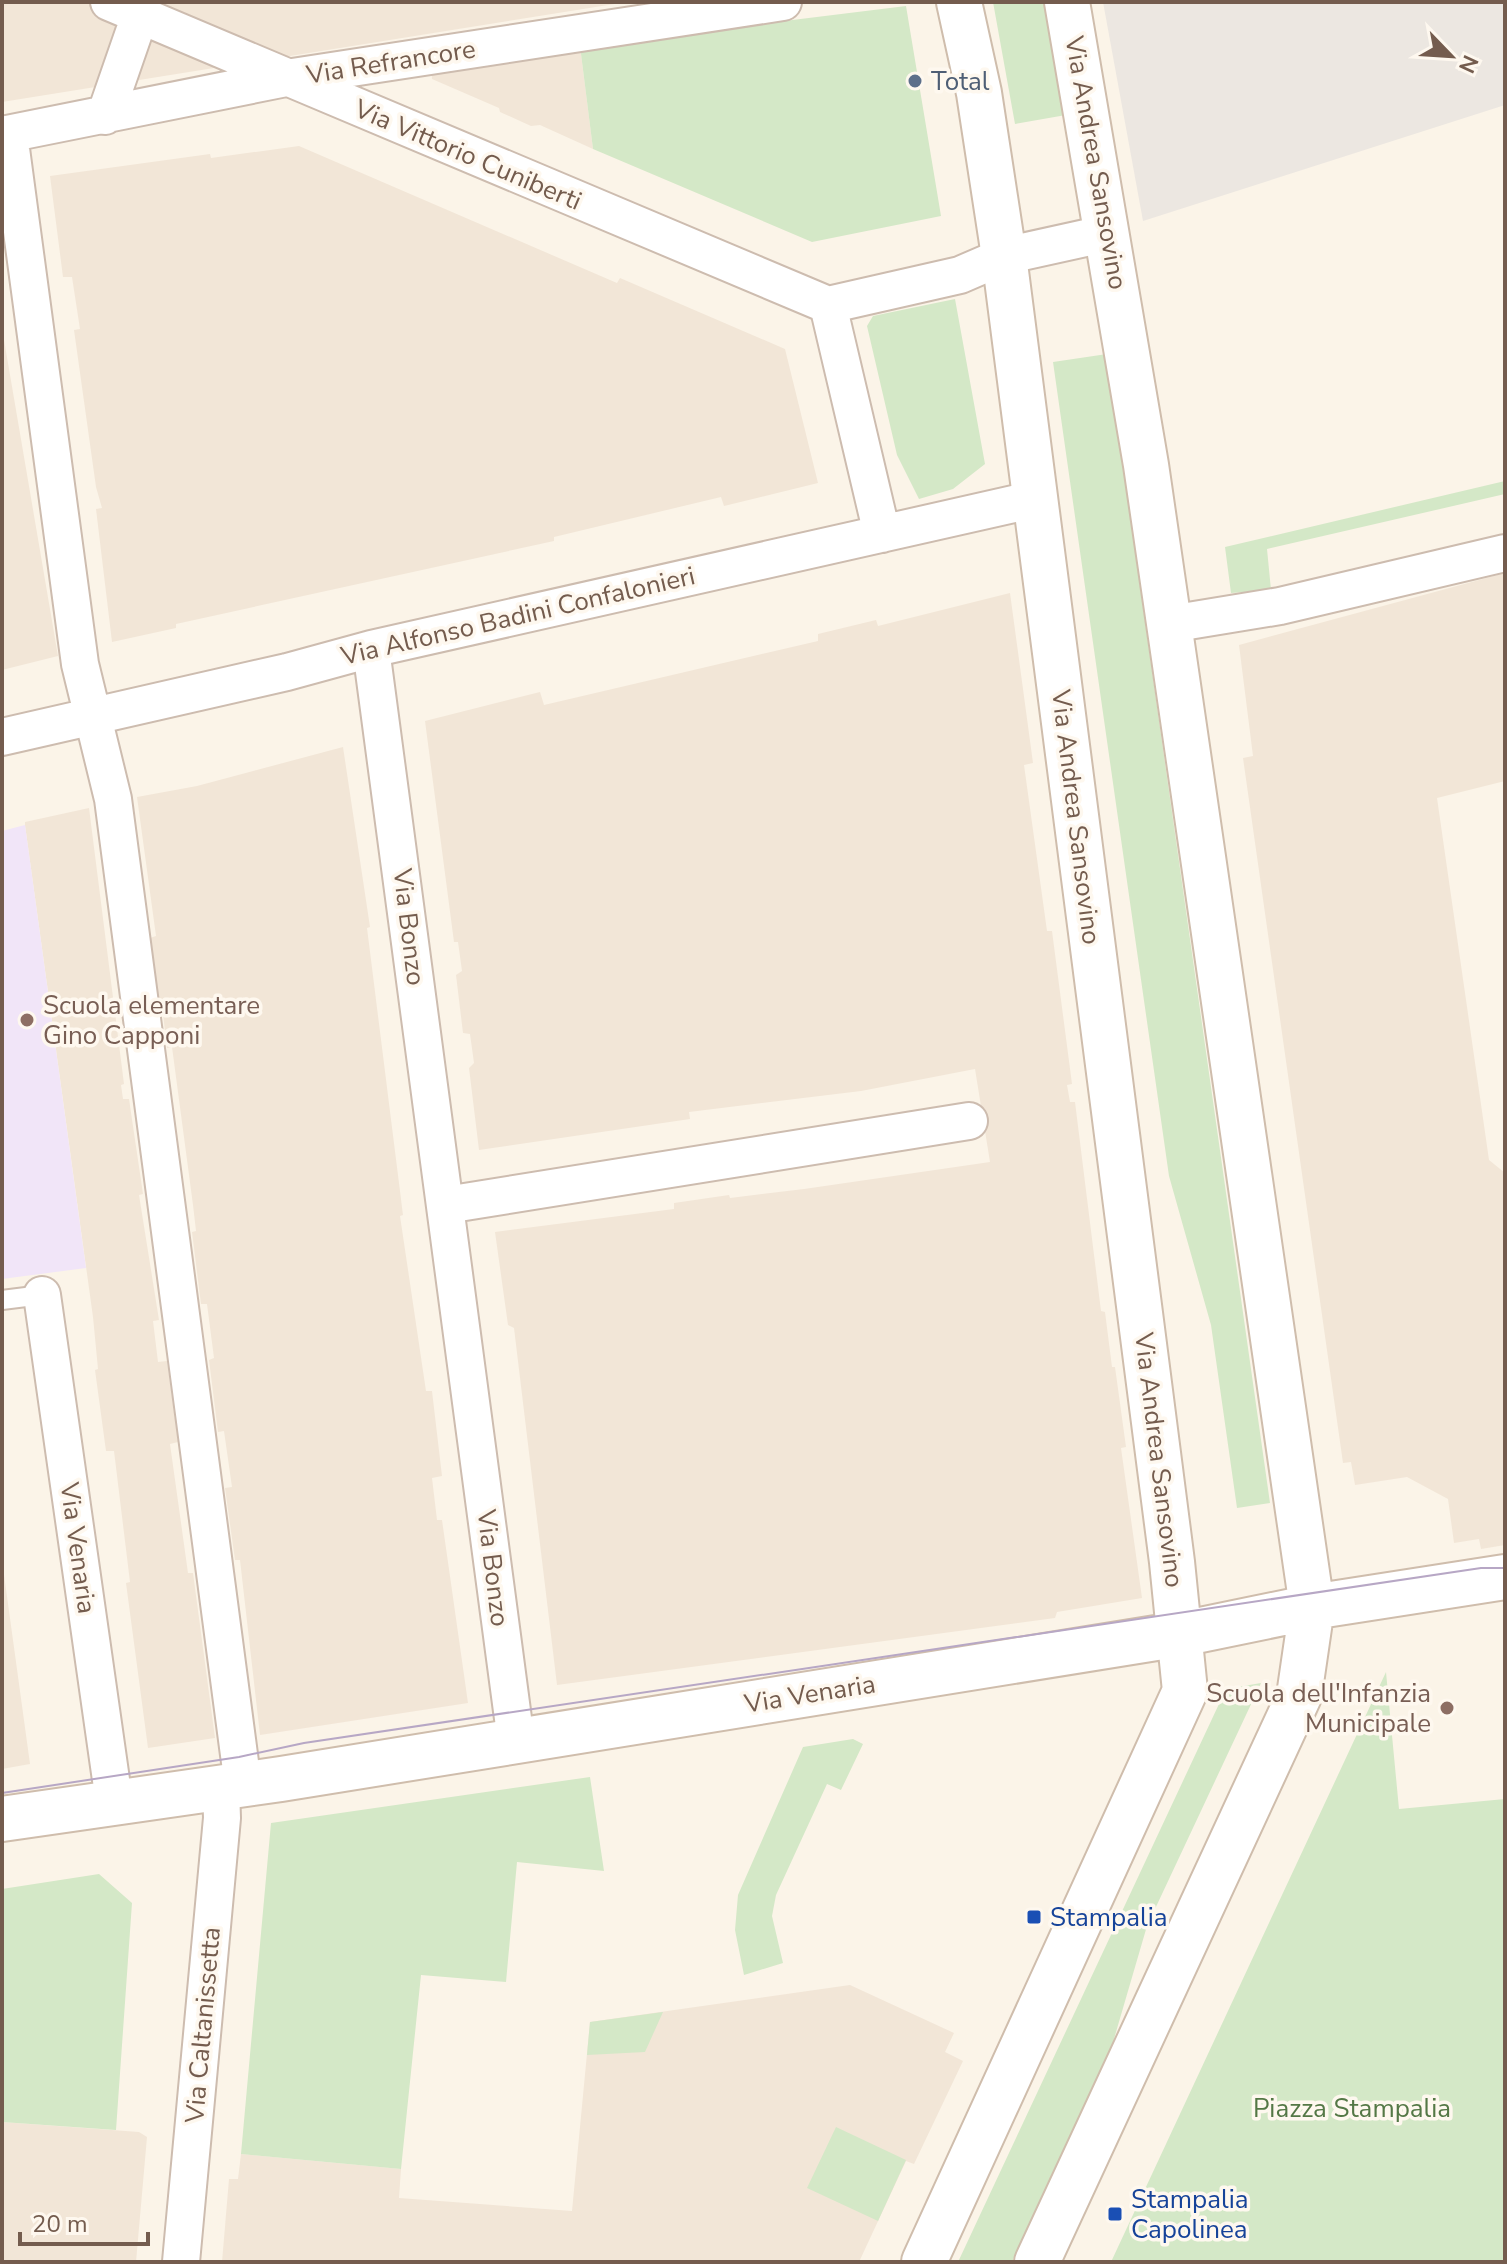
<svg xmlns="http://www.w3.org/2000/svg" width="1507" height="2264" viewBox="0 0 1507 2264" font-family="'Nunito Sans',sans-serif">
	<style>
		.residential { fill: #f2e6d7 }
		.industrial { fill: #ece7e1 }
		.education { fill: #f1e5f8 }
		.green { fill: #d4e8c7 }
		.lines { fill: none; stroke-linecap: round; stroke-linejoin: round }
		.lane-casing { stroke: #cdbcaf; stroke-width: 22 }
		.street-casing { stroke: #cdbcaf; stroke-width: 40 }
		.secondary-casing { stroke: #cfbdac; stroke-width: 48 }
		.lane { stroke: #fff; stroke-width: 18 }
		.street { stroke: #fff; stroke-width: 36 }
		.secondary { stroke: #fff; stroke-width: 44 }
		.tram { stroke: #b7a7c5; stroke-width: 2 }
		.service-dot { fill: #5c6f8a; stroke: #fef8ef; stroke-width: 3 }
		.education-dot { fill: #8d6e63; stroke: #fef8ef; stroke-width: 3 }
		.transit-dot { fill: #1a4fb4; stroke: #fef8ef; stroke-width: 3 }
		.labels { text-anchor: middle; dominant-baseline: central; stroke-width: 7; stroke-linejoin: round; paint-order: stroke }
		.street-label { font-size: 26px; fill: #745c4e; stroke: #fef8ef }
		.service-label { font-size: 26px; fill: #4e5e75; stroke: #fef8ef; text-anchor: start }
		.education-label { font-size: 26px; fill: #785e54; stroke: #fef8ef; text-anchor: start }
		.transit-label { font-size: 26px; fill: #164399; stroke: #fef8ef; text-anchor: start }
		.park-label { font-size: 26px; fill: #547846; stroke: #fef8ef }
	</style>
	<rect width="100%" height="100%" fill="#fbf4e8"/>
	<path class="residential" d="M2 2H627L2 102Z
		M580 46 593 149 540 125 531 126 500 112 499 108 432 79 431 67Z
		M299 146 610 280 617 283 620 278 785 349 818 483 724 506 721 497 554 537V541L176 624V628L112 642 96 509 102 508 96 487 74 330 80 329 72 277H63L50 176 210 154 211 158Z
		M2 328 58 656 2 670Z
		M1505 573V781L1437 798 1489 1160 1505 1173V1545L1481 1549 1479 1539 1454 1543 1448 1499 1407 1477 1355 1485 1351 1462 1343 1463 1243 758 1253 756 1239 645Z
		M1010 593 1033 763 1024 765 1047 931H1052L1072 1084 1067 1085 1070 1102H1075L1101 1311 1105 1312 1112 1367H1115L1126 1447 1121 1448 1142 1598 1057 1612 1055 1618 557 1685 514 1328 508 1325 495 1232 674 1209V1203L729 1195 730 1198 804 1189 990 1162 975 1069 861 1091 689 1112 690 1119 479 1150 469 1068 474 1063 470 1034 463 1033 456 975 462 971 458 942H454L425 721 540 692 544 705 818 641V634L876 620 878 626Z
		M343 747 370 927 367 928 403 1215 400 1216 426 1391H432L442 1476 432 1478 437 1520H442L468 1703 260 1735 240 1560H235L225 1488 232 1487 224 1431 218 1432 209 1360 214 1358 207 1304H201L192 1232 196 1231 193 1205 172 1047 167 1048 163 1014 160 1013 150 938 156 936 137 797 197 786Z
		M89 808 124 1084 121 1085 123 1099H129L143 1194 139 1195 159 1320 153 1321 158 1362 167 1361 178 1442 170 1444 188 1573H193L215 1738 148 1748 126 1583 130 1582 114 1451H106L95 1370 98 1369 93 1317 25 825V822Z
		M2 1560 30 1764 2 1769Z
		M850 1985 954 2033 945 2052 963 2061 914 2164 906 2161 859 2262H222L229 2179H238L241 2154 401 2169 399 2198 572 2211 590 2022Z
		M2 2122 139 2132 147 2137 136 2262H2Z"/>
	<path class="industrial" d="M1103 2H1505V105L1143 221Z"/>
	<path class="education" d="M25 825 86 1268 2 1279V831Z"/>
	<path class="green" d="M993 2H1046L1066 115 1015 124Z
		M906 6 941 216 812 242 593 149 580 46Z
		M955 299 985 464 953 489 919 499 897 455 867 326 873 316Z
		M1107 354 1270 1503 1237 1508 1211 1325 1169 1176 1053 362Z
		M1505 481V494L1267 549 1271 590 1231 593 1225 547Z
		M1386 1672 1399 1809 1505 1799V2262H1111Z
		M1261 1683 1147 1926 1109 2056 1012 2262H958L1226 1689Z
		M853 1739 863 1744 841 1790 827 1784 776 1895 772 1916 783 1963 744 1975 735 1930 738 1895 803 1747Z
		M590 1777 604 1871 517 1862 506 1982 421 1975 401 2169 241 2154 271 1823Z
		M99 1874 132 1903 116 2130 2 2122V1889Z
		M663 2012 645 2052 587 2055 590 2022Z
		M836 2127 906 2160 878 2221 807 2188Z"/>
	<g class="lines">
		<defs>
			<path id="lane" d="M2 1300 42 1295"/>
			<path id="street" d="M109 2 828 305 960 275 1004 256 1108 233
				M105 116 140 15
				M9 134 80 664 113 799 243 1785
				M2 135 286 78 783 2
				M828 305 882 534
				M1170 624 1280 606 1505 553
				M371 649 516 1741
				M2 737 287 672 371 649 1036 499
				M446 1205 969 1121
				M42 1295 114 1801
				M181 2262 222 1818 221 1788"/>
			<path id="secondary" d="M2 1819 281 1779 1181 1634 1312 1607 1505 1577
				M924 2262 1185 1691 1172 1562 1004 256 979 93 959 2
				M1037 2262 1299 1696 1312 1607 1146 465 1067 2"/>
		</defs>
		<use href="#lane" class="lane-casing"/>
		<use href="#street" class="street-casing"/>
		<use href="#secondary" class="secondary-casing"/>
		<use href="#lane" class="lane"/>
		<use href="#street" class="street"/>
		<use href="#secondary" class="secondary"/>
		<path class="tram" d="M2 1793 239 1757 304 1743 1481 1568H1505"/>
	</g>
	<circle class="service-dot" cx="915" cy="81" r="8"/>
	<g class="education-dot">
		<circle cx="27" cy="1020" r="8"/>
		<circle cx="1447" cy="1708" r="8"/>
	</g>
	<g class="transit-dot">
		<rect x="1026" y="1909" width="16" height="16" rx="4"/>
		<rect x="1107" y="2206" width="16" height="16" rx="4"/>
	</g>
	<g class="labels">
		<g class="street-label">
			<text transform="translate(391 62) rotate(-9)">Via Refrancore</text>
			<text transform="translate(468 155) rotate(23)">Via Vittorio Cuniberti</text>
			<text transform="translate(1096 163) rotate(80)">Via Andrea Sansovino</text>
			<text transform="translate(518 616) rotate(-13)">Via Alfonso Badini Confalonieri</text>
			<text transform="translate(1076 817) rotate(83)">Via Andrea Sansovino</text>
			<text transform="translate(409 927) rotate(83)">Via Bonzo</text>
			<text transform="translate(1159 1460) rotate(83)">Via Andrea Sansovino</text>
			<text transform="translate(78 1548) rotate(82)">Via Venaria</text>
			<text transform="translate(493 1568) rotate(83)">Via Bonzo</text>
			<text transform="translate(810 1694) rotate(-9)">Via Venaria</text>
			<text transform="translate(203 2025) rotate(-85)">Via Caltanissetta</text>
		</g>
		<g class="service-label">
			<text x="931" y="81">Total</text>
		</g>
		<g class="education-label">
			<text x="43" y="1005">Scuola elementare<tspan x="43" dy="30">Gino Capponi</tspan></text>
			<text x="1431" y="1693" text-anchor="end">Scuola dell'Infanzia<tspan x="1431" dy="30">Municipale</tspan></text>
		</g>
		<g class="transit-label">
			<text x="1050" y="1917">Stampalia</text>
			<text x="1131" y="2199">Stampalia<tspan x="1131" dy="30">Capolinea</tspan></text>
		</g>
		<g class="park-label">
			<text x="1352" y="2108">Piazza Stampalia</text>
		</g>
	</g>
	<rect width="1507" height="2264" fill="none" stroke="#745c4e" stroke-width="8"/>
	<g transform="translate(1451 56) rotate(115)" stroke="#fef8ef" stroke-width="6" paint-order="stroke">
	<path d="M0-6L14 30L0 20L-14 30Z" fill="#745c4e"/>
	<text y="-12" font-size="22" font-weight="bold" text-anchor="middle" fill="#745c4e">N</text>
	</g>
	<path d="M20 2232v12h128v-12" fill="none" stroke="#745c4e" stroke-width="4"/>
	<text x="32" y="2232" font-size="24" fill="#745c4e" stroke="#fef8ef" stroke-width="6" paint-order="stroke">20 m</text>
</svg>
